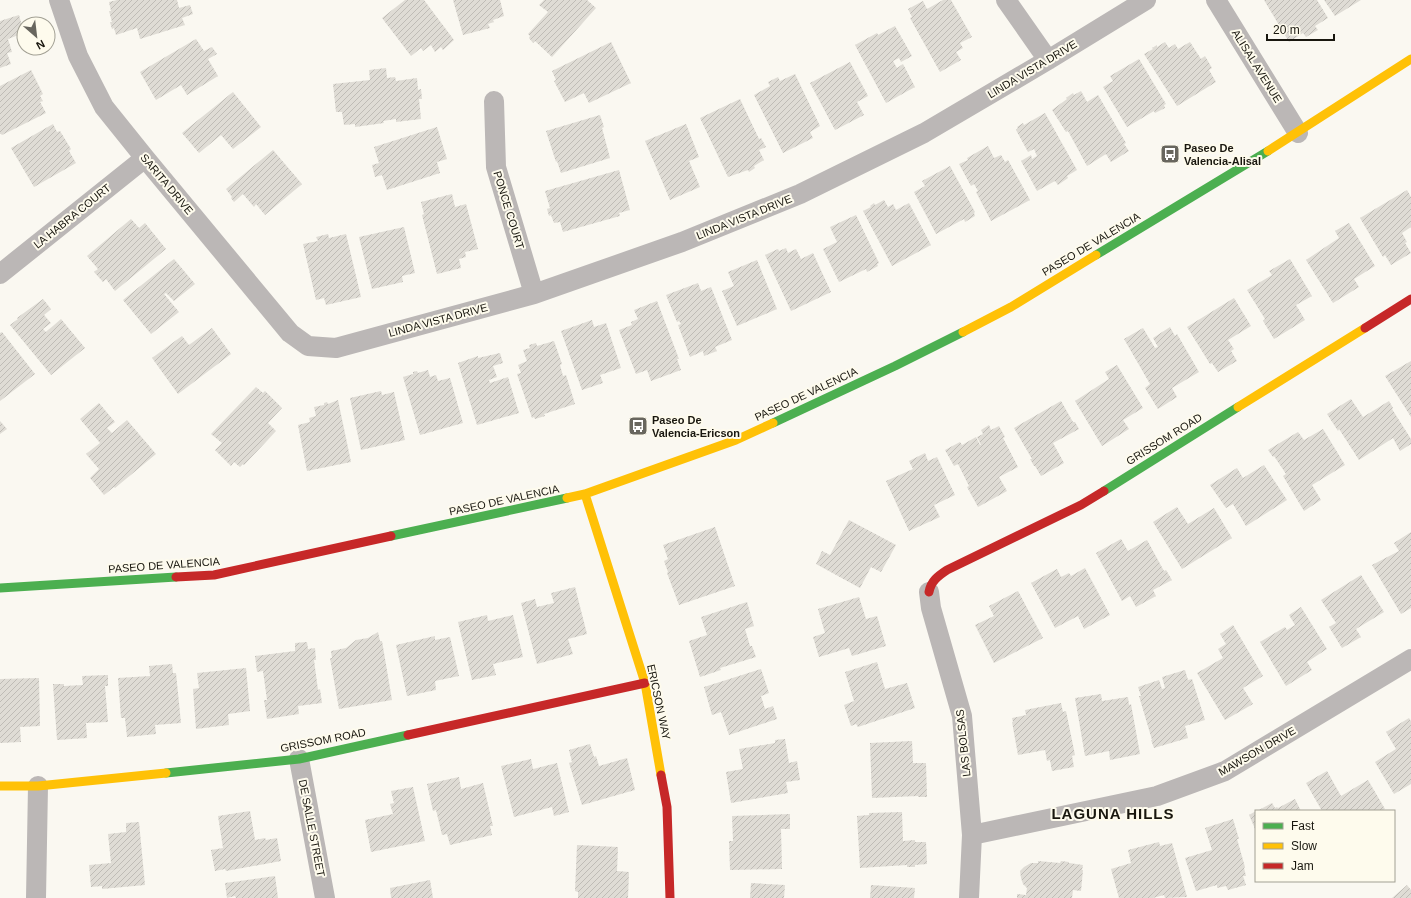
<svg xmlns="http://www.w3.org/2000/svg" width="1411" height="898" viewBox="0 0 1411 898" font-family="Helvetica,sans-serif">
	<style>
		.building { fill: url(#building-hatch) }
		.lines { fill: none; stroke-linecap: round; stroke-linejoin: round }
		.street { stroke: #bbb7b6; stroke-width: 20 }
		.fast { stroke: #4caf50; stroke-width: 9 }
		.slow { stroke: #ffc107; stroke-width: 9 }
		.jam { stroke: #c62828; stroke-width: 9 }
		.labels { text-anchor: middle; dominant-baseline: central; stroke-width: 4; stroke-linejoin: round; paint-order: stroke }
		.street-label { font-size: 11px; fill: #19170f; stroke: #fefbed }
		.poi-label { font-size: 11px; font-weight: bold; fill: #19170f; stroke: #fefbed; text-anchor: start }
		.district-label { font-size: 15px; font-weight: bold; letter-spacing: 1px; fill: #19170f; stroke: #fefbed }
	</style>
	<defs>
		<pattern id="building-hatch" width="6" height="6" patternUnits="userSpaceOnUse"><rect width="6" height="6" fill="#dfdcd5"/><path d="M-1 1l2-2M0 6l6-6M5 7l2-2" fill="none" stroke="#bfbcb6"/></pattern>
	</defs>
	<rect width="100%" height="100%" fill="#faf8f1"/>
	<path class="building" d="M117 0H177L179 8 190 5 193 14 182 18 185 25 140 39 137 28 116 35 114 28 112 29 110 22H112L109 11H111L109 2Z
		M405 0H424L454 40 443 50 441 47 435 52 431 45 423 51 421 48 411 56 382 18Z
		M453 0H500L504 16 493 20 494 22 488 24 490 28 463 35Z
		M544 0H587L596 8 552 57 535 41 533 43 529 38 530 36 528 34 548 12 539 5Z
		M943 0H951L972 37 960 43 963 48 956 52 961 60 940 72 910 18 912 17 908 9 923 1 927 9Z
		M1264 0H1317L1328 18 1315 26 1318 30 1306 37 1303 33 1289 42Z
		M1324 0H1361L1335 16Z
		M19 15 24 33 8 39 12 52 7 53 11 64 0 68V21Z
		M895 26 912 56 901 62 899 58 893 61 897 68 903 64 915 87 886 103 855 45 877 33 878 35Z
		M196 39 204 51 212 47 217 54 208 59 218 76 187 95 181 85 156 100 140 72Z
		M611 42 631 83 589 103 584 93 565 102 554 81 556 80 552 71Z
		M1165 42 1169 48 1175 44 1178 49 1190 42 1201 59 1205 56 1212 68 1209 70 1216 82 1177 106 1144 54 1153 49 1152 48 1157 45V47Z
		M1139 59 1166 104 1164 105 1165 108 1155 113 1154 111 1127 127 1103 87 1113 81 1110 76Z
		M850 62 868 96 857 102 864 115 835 130 810 83Z
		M386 68 387 78 395 77 396 81 417 78 418 90 421 89 422 99H419L421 119 396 122V119L383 121 384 123 355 127V124L344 125 342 112H336L333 84 370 80 369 70Z
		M31 70 43 94 40 96 43 101 40 102 46 113 2 135 1 134H0V86Z
		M795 74 820 126 810 132 813 138 783 153 754 95 770 86 768 82 778 77 780 81Z
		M1081 91 1087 102 1098 95 1126 143 1124 144 1129 151 1111 162 1106 154 1087 166 1068 131 1066 132 1052 110 1067 99 1066 98 1073 93 1074 95Z
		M233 92 261 127 233 149 221 135 199 153 182 133Z
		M740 99 759 139 761 138 766 147 759 150 764 160 754 166 755 168 749 172 748 170 728 177 700 118Z
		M1045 113 1077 170 1067 176 1068 178 1058 185 1055 181 1037 191 1021 161 1031 155 1032 159 1037 156 1034 149 1028 152 1016 130 1018 128 1017 127 1023 123 1024 125Z
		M600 115 604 127 602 128 610 158 561 173 557 161 556 162 546 131Z
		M53 124 57 132 60 131 71 149 69 151 76 163 34 187 11 148Z
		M686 124 699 157 689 161 700 187 670 200 645 141Z
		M437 127 447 159 437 162 440 173 387 190 382 175 375 177 372 165 379 163 374 147Z
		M988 146 994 158 1001 155 1005 162 1008 160 1030 200 991 221 976 192 978 191 974 184 971 186 959 164 968 160 967 158Z
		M273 150 302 184 265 215 256 204 254 207 243 194 234 202 231 198 232 197 226 189Z
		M950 166 975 212 974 213 975 216 965 222 964 219 936 234 914 192 925 186 922 181Z
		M619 170 630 210 619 213 620 216 563 232 560 222 554 223 551 215 549 216 547 209 550 208 545 191Z
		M1407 190 1411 197V227L1402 233 1407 242 1405 243 1411 253 1391 265 1385 255 1383 257 1360 218Z
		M452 194 455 207 466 204 478 249 465 252 466 257 459 259 461 268 437 274 422 215 424 214 421 202Z
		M884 200 888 207 893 204 896 210 909 203 931 245 892 266 863 211 871 207 870 206 874 203 875 205Z
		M856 215 879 263 877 264 878 266 867 272 866 269 839 282 823 249 837 242 830 227Z
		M131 219 139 228 145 223 166 249 115 291 106 279 103 282 94 272 98 269 87 256Z
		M1349 223 1375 266 1354 279 1359 287 1333 303 1306 260 1339 238 1335 231Z
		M404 227 415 273 402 276 403 282 372 289 359 237Z
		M328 234 329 238 346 234 361 297 326 305 324 298 316 300 303 244 318 241 316 237Z
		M786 248 788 253 796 249 801 259 813 253 831 292 791 311 765 255 778 249 779 251Z
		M174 259 195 284 174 301 166 293 164 294 179 312 151 334 123 300Z
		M1290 259 1312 296 1296 305 1305 320 1274 339 1263 321 1265 319 1247 290 1272 275 1269 271Z
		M757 260 777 309 737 326 722 291 734 286 728 272Z
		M698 283 701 291 711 287 732 340 715 347 717 351 704 356 703 351 690 357 678 325 681 324 679 321 677 322 666 295Z
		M1234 298 1251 326 1228 340 1234 349 1231 351 1237 361 1218 372 1212 363 1210 364 1187 327Z
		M43 299 51 309 44 315 51 323 43 329 46 332 61 319 85 348 51 375 10 325 18 319 17 318Z
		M657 301 679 359H677L681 370 651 381 647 370 636 374 619 330 632 325 631 322 638 319 634 310Z
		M592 320 594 327 606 323 621 368 600 375 603 383 582 390 561 331Z
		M1170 327 1175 336 1177 334 1199 372 1172 388 1177 397 1158 409 1145 388 1150 384 1124 339 1143 328 1155 348 1158 347 1153 338Z
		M212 328 231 354 178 394 152 358 182 336 189 345Z
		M2 332 35 374 0 401V333Z
		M554 341 562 364 560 365 563 376 566 375 575 404 544 414 545 416 535 419 534 417 532 418 517 374 521 373 518 365 527 361 523 350 530 348 529 345 536 343 537 346Z
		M500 353 503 363 493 366 497 377 489 380 490 383 508 377 519 413 477 425 458 363 478 356V358Z
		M1411 361V417L1385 376Z
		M1117 365 1143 408 1123 420 1129 429 1102 446 1075 401 1109 379 1105 372Z
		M428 370 430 377 436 375 438 381 450 378 463 423 420 435 403 377 413 374V372L417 371 418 373Z
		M256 387 263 393 265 391 282 408 268 423 276 431 244 465 243 464 240 467 234 462 231 466 215 450 222 443 211 434Z
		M381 391 382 395 394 392 405 440 361 450 350 398Z
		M1351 399 1363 417 1389 401 1393 408 1392 409 1411 439V444L1400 451 1393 438 1359 460 1339 429 1338 431 1327 414Z
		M338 400 351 462 307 471 298 425 310 422 309 418 316 416 314 407 324 405V403L327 402 328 404Z
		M1061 401 1073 422H1075L1079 429 1053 443 1064 463 1041 476 1035 466H1034L1030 459H1032L1014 428Z
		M99 403 115 422 107 428 112 433 127 420 156 454 115 488 114 487 104 495 90 478 99 469 86 454 100 443 80 419Z
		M0 421 7 429 0 434Z
		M989 425 991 430 999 426 1005 437 1003 438 1018 467 999 477 1007 491 978 507 967 487 969 486 958 464 954 466 945 450 960 442 962 445 976 437 980 445H981L977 437 983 434 981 430Z
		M1323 429 1345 465 1312 485 1321 500 1304 511 1283 476 1286 474 1274 456 1273 457 1268 450 1298 432 1304 440Z
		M925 453 928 461 937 457 955 495 934 505 940 517 909 531 886 481 913 469 909 461Z
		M1264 465 1287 500 1246 526 1233 504 1226 508 1210 485 1237 468 1243 478Z
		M1177 507 1188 524 1214 508 1232 538 1182 569 1153 522Z
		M849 520 896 545 881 572 871 567 860 588 816 564 822 551 830 555Z
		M715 527 735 586 679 605 667 573 668 572 664 561 668 559 663 545Z
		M1411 532V608L1401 614 1372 565 1399 551 1394 543Z
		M1121 539 1128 551 1147 540 1164 571 1166 570 1172 580 1153 590 1156 596 1136 607 1130 596 1122 601 1096 553Z
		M1085 568 1110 615 1084 629 1078 616 1055 628 1031 583 1057 569 1061 577 1069 573 1071 576Z
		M1361 575 1384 612 1356 629 1361 637 1342 648 1329 627 1336 623 1321 600Z
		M575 587 587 634 568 639 573 654 537 664 521 603 535 599 537 607 554 603 551 593Z
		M1018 591 1043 638 994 663 975 625 994 616 989 606Z
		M859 597 866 619 877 616 886 646 852 656 849 648 819 657 813 637 825 633 818 609Z
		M747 602 754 626 745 629 750 646H752L756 657 720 668 721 670 700 677 689 641 707 635 701 617Z
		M1301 607 1327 649 1307 662 1312 670 1286 686 1260 642 1285 627 1287 630 1295 625 1289 615Z
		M487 615 488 621 513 615 523 657 493 664 496 675 472 680 458 622Z
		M1233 625 1263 676 1243 688 1253 704 1225 720 1197 673 1223 658 1218 649 1226 644 1220 634Z
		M378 632 380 641H382L392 700 339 709 330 658H332L331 651 346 648 356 640 368 638Z
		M435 636V640L450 637 459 676 435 681 436 690 407 696 396 645Z
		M307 642 308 649 315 648 316 660H314L318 690 320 689 322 703 298 706 299 714 267 719 264 700H267L263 671 257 672 255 656 295 651V643Z
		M877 662 885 689 907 683 915 708 858 727 856 724 851 726 844 705 854 701 845 672Z
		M172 664 173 673H176L181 723 155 725 156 734 127 737 125 718H121L118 678 150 676 149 666Z
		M246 668 250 711 228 714 229 725 196 729 193 689 199 688 197 673Z
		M761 669 769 693 761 696 765 709 773 706 777 719 729 735 721 712 712 715 704 687Z
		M1185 670 1188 680 1192 679 1205 720 1185 726 1188 738 1154 748 1151 740H1152L1139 696H1141L1138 687 1159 680 1162 689 1165 688 1162 677Z
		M108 675V686H105L108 722 86 723 87 738 57 740 53 684H64V686L83 685 82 676Z
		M39 678 40 726 20 727 21 742 0 743V679Z
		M1101 694 1102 701 1128 697 1129 705 1131 704 1140 754 1110 760 1109 751 1085 756 1075 698Z
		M1061 703 1063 712 1066 711 1075 755 1072 756 1074 767 1052 771 1050 760 1047 761 1045 750 1018 755 1012 722H1013L1012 718 1026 715 1025 710Z
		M1409 718 1411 721V784L1394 794 1375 762 1396 749 1386 732Z
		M785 739 789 763 797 761 800 780 786 782 788 793 731 803 726 772 743 769 739 749 775 743V740Z
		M912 741 913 763H926L927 797H918V796L872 798 870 743Z
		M590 744 594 757 596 756 599 766 627 758 635 790 582 805 569 763 572 762 569 750Z
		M531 759 533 769 557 763 569 812 554 816 552 807 514 817 501 766Z
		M1327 771 1341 796 1368 780 1385 809 1381 811H1322L1306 783Z
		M459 777 461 789 483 783 493 826H490L492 835 450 845 447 834 442 835 436 810 433 811 427 784Z
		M413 787 425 841 371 852 365 820 393 814 390 804 394 803 391 791Z
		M1295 799 1301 811H1257L1272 803 1275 808 1277 807 1278 808Z
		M250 811 255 840 265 838 266 840 277 838 281 861 226 871 225 869 215 871 211 850 223 848 218 816Z
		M1256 811V831L1249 815Z
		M902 812 903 841 915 840V842H926L927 864 915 865V867H907V865L860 868 857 816 869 815V813Z
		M790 814V829H781L782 869 730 870 729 841H733L732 816Z
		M1233 819 1239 839H1237L1245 867 1244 868 1246 876H1243L1246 885 1228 890 1226 886 1217 888V885L1196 891 1185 858 1212 850 1205 828Z
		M139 822 145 885 102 889V886L91 887 89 865 111 863 108 834 126 832V823Z
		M1159 842 1160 846 1172 843 1187 897 1165 898 1164 895 1153 898H1119L1111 869 1131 863 1128 850Z
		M577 845 618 847 617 871 629 872 628 898H578V892L575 891Z
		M1038 861 1060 863 1061 861 1069 862V863L1083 865 1082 870H1083L1081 891 1073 890 1072 898H1017V894L1026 895 1027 888 1023 884 1021 878 1020 871 1024 867 1031 863H1038Z
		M275 876 278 898H236L235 896 227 898 225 883Z
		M430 880 433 898H391L390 888Z
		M751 883 785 885 784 898H750Z
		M871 885 915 888 914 898H870Z
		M1407 885 1411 890V898H1392Z"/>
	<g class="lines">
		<path class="street" d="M59 0 78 56 104 107 145 158 290 333 308 346 336 348 534 294 682 242 800 194 924 133 1048 60 1146 0
			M1006 0 1048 60
			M1216 0 1298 133
			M494 101 496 167 534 294
			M0 274 145 158
			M929 592 931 608 962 716 972 835 969 898
			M299 759 325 898
			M972 835 1157 796 1225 771 1411 659
			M36 898 38 786"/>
		<path class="fast" d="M1096 255 1268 151
			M773 423 895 366 963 332
			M1104 491 1238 407
			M391 536 567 498
			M0 588 176 577
			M166 773 299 759 408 735"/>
		<path class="slow" d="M1268 151 1411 59
			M963 332 1011 307 1096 255
			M1238 407 1365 328
			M585 494 645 683 661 775
			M567 498 585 494 736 440 773 423
			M0 786H38L166 773"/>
		<path class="jam" d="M1365 328 1411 299
			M176 577 214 575 391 536
			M929 592C931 581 938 576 947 570L1081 505 1104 491
			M408 735 645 683
			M661 775 667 807 670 898"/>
	</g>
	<defs>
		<symbol id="bus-square" viewBox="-11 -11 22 22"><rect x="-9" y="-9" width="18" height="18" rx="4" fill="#68665e" stroke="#fefbed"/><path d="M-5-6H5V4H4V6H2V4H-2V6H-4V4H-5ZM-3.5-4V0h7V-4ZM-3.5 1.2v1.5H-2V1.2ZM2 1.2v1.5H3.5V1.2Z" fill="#fff"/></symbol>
	</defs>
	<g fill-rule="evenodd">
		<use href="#bus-square" x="1159" y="143" width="22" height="22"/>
		<use href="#bus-square" x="627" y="415" width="22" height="22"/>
	</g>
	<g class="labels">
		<g class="street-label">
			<text transform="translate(1257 66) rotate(58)">ALISAL AVENUE</text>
			<text transform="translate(1032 69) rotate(-31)">LINDA VISTA DRIVE</text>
			<text transform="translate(167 184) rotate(50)">SARITA DRIVE</text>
			<text transform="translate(509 210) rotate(73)">PONCE COURT</text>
			<text transform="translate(72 216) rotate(-39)">LA HABRA COURT</text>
			<text transform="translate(744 217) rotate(-22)">LINDA VISTA DRIVE</text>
			<text transform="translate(1091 244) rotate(-31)">PASEO DE VALENCIA</text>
			<text transform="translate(438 320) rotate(-15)">LINDA VISTA DRIVE</text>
			<text transform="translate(806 394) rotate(-25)">PASEO DE VALENCIA</text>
			<text transform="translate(1164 439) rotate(-32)">GRISSOM ROAD</text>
			<text transform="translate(504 500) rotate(-12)">PASEO DE VALENCIA</text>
			<text transform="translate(164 565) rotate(-4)">PASEO DE VALENCIA</text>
			<text transform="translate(659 702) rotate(78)">ERICSON WAY</text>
			<text transform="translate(323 740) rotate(-11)">GRISSOM ROAD</text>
			<text transform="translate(963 743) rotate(-96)">LAS BOLSAS</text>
			<text transform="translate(1257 751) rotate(-30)">MAWSON DRIVE</text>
			<text transform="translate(312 828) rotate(79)">DE SALLE STREET</text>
		</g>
		<g class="poi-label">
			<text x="1184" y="148">Paseo De<tspan x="1184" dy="13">Valencia-Alisal</tspan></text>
			<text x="652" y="420">Paseo De<tspan x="652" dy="13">Valencia-Ericson</tspan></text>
		</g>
		<g class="district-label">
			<text x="1113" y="813">LAGUNA HILLS</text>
		</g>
	</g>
	<rect x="1255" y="810" width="140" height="72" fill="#fefbed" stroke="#a2a094"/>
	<rect x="1263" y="823" width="20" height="6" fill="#4caf50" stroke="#a2a094"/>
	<text x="1291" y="830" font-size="12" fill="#19170f">Fast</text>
	<rect x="1263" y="843" width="20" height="6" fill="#ffc107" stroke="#a2a094"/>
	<text x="1291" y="850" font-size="12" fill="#19170f">Slow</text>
	<rect x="1263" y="863" width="20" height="6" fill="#c62828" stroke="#a2a094"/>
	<text x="1291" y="870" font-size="12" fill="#19170f">Jam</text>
	<g transform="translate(36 36) rotate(152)"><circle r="19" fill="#fefbed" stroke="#a2a094"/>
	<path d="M0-3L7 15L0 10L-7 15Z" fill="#68665e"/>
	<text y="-6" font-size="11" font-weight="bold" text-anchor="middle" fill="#19170f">N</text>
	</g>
	<path d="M1267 34v6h67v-6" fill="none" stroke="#19170f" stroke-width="2"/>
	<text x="1273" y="34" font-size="12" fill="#19170f" stroke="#fefbed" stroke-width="3" paint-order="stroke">20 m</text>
</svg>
